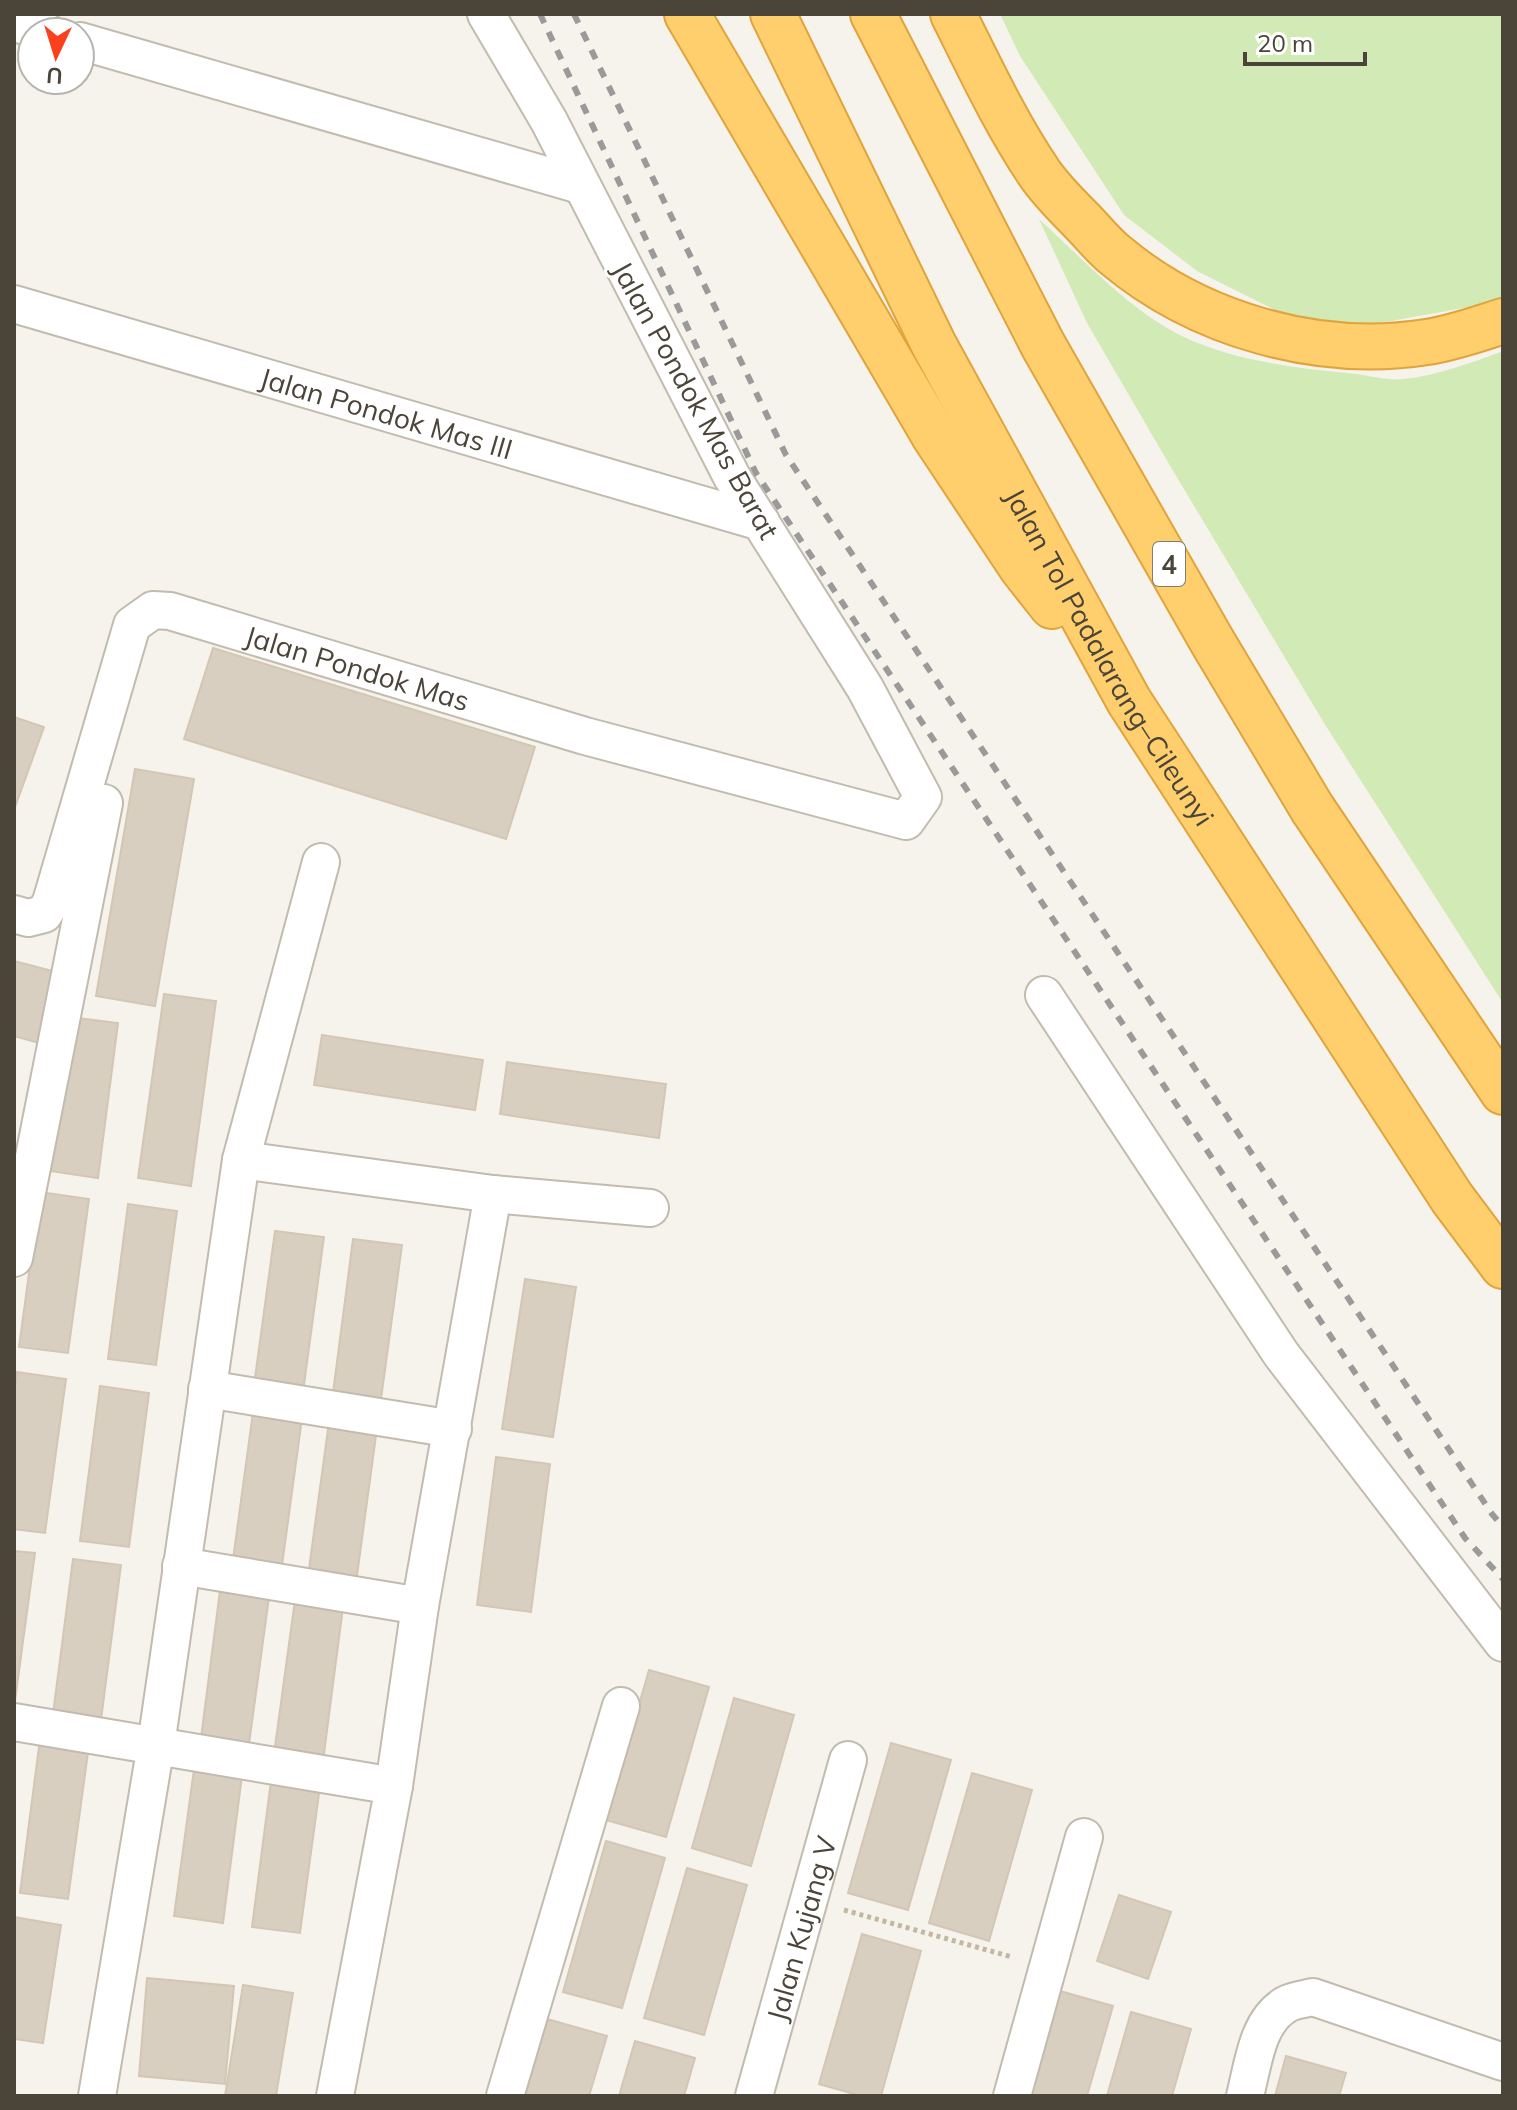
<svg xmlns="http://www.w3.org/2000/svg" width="1517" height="2110" font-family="Mulish,sans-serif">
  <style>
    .green { fill: #d2eab5 }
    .building { fill: #d8cfc1; stroke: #d3c7b4; stroke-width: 2 }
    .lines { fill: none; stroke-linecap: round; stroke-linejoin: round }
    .minor-casing { stroke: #c2bbae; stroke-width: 40 }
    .motorway-casing { stroke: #e0a43c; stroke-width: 48 }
    .path { stroke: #c4b79f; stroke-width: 5; stroke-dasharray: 4 4; stroke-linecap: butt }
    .minor { stroke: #fff; stroke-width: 36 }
    .motorway { stroke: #ffcf6e; stroke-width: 44 }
    .rail { stroke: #9a9a9a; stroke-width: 6; stroke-dasharray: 10 10; stroke-linecap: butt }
    .labels { text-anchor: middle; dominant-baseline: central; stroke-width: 6; stroke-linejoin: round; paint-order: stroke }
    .shield { fill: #fff; stroke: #817c74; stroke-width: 2 }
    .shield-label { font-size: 26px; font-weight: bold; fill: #4b4439 }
    .street-label { font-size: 28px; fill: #4b4439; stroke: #fff }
  </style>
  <rect width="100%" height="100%" fill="#f6f3ec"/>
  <g class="green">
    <polygon points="1000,14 1503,14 1503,298 1491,303 1369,325 1297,321 1197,271 1124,215 1020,56"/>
    <path d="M1039,219c43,39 92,93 145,118 53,25 115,31 172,37 15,2 33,7 48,5 34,-4 67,-16 99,-28v652l-179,-280 -155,-259 -82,-141z"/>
  </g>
  <g class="building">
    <polygon points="213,648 535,747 506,839 184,739"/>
    <polygon points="14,717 44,727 14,810"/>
    <polygon points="135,769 194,779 155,1006 96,996"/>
    <polygon points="14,961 56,972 39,1043 14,1036"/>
    <polygon points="164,994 216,1001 191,1186 138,1178"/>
    <polygon points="70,1017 118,1023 98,1178 50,1171"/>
    <polygon points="322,1035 483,1060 475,1110 314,1085"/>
    <polygon points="507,1062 666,1084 659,1138 500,1114"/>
    <polygon points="40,1192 89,1199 68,1353 19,1347"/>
    <polygon points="128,1204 177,1211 156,1365 108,1359"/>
    <polygon points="275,1231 324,1237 303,1392 254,1385"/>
    <polygon points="353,1239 402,1245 381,1399 333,1393"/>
    <polygon points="525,1279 576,1287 553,1437 502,1429"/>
    <polygon points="17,1372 66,1379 45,1533 14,1529 14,1395"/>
    <polygon points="100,1386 149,1393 129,1547 80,1541"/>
    <polygon points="253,1412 302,1418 281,1573 232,1567"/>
    <polygon points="329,1422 377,1428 356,1583 308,1576"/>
    <polygon points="496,1457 550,1464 531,1612 477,1605"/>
    <polygon points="14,1551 35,1553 14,1708"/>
    <polygon points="73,1559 121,1565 101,1720 53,1714"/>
    <polygon points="221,1583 270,1590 249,1744 201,1738"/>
    <polygon points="295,1600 343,1607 323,1761 274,1754"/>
    <polygon points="649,1670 709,1687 666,1837 606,1820"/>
    <polygon points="734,1698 794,1715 751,1866 692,1848"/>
    <polygon points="40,1739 89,1745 68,1899 20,1893"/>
    <polygon points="891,1743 951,1760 908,1910 848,1893"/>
    <polygon points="195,1762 243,1768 223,1923 174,1916"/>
    <polygon points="272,1773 321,1779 300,1933 252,1927"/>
    <polygon points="972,1773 1032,1790 989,1941 929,1923"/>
    <polygon points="606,1841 665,1858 622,2008 563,1992"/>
    <polygon points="687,1868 747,1885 704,2035 644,2018"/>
    <polygon points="1119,1895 1171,1912 1148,1979 1097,1961"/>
    <polygon points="14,1917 61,1925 43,2043 14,2039"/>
    <polygon points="862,1934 921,1951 881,2096 861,2096 819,2084"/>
    <polygon points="147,1978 234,1986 225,2084 139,2076"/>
    <polygon points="243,1985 293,1993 276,2096 225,2096"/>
    <polygon points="1053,1989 1113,2006 1087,2096 1022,2096"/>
    <polygon points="1131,2012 1191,2029 1172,2096 1107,2096"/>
    <polygon points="547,2019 607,2036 589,2096 525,2096"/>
    <polygon points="635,2041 695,2058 684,2096 619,2096"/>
    <polygon points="1286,2056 1346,2073 1339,2096 1275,2096"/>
  </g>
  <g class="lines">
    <defs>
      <g id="minor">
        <polyline points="14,23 47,32"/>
        <polyline points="80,41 580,185"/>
        <path id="s1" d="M14,304l747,218"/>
        <path id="s2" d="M14,914l14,4 16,-4 7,-12 81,-277 21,-15 17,1 415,125 321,85 17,-24 -58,-109 -133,-211 -183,-356 -63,-107"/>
        <polyline points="1044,995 1281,1354 1503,1643"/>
        <polyline points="241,1160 493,1194 650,1208"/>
        <polyline points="14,1258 104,803"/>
        <polyline points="207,1389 453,1429"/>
        <polyline points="181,1566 420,1606"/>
        <polyline points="14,1722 394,1786"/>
        <polyline points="97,2096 156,1745 241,1160 321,862"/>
        <polyline points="335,2096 394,1786 420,1606 493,1194"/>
        <polyline points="505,2096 621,1706"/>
        <path id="s3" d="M754,2096l94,-336"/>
        <polyline points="1012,2096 1084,1837"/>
        <path d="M1245,2096c8,-31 12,-76 42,-92 7,-4 18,-5 26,-7l190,65"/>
      </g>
      <g id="motorway">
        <polyline points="687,14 935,437 1022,568 1052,606"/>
        <path id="s4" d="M773,14l161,331 195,356 323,497 51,68"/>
        <polyline points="873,14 1043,345 1212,641 1312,808 1503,1092"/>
        <path d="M953,14c27,54 53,110 87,160 12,17 26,31 40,45 12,12 22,25 34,35 84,71 204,105 313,88 26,-4 51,-13 76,-21"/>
      </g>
    </defs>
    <use href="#minor" class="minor-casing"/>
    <use href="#motorway" class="motorway-casing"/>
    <polyline class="path" points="844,1910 1012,1957"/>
    <use href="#minor" class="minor"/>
    <use href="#motorway" class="motorway"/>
    <g class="rail">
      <polyline points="540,14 756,473 1465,1538 1503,1579"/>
      <polyline points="574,14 786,455 1492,1514 1503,1527"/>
    </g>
  </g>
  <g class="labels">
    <rect class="shield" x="1153" y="542" width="32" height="44" rx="6"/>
    <g class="shield-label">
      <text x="1169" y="564">4</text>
    </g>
    <g class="street-label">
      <text transform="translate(696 400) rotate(61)">Jalan Pondok Mas Barat</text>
      <text stroke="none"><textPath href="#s1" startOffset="388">Jalan Pondok Mas III</textPath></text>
      <text stroke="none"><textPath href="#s4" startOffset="726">Jalan Tol Padalarang–Cileunyi</textPath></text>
      <text stroke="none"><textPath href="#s2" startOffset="572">Jalan Pondok Mas</textPath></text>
      <text stroke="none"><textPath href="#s3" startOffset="174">Jalan Kujang V</textPath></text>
    </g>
  </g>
  <rect width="1517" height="2110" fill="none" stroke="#4b4439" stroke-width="32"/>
  <g transform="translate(56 56) rotate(184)"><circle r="38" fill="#ffffff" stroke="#b7b4b0" stroke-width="2"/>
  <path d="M0-6L14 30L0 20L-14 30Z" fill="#fc3f1d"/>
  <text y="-12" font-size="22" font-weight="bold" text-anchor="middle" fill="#4b4439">U</text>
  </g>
  <path d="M1245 52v12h120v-12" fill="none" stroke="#4b4439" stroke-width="4"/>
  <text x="1257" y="52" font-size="24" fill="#4b4439" stroke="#ffffff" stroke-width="6" paint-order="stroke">20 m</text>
</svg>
